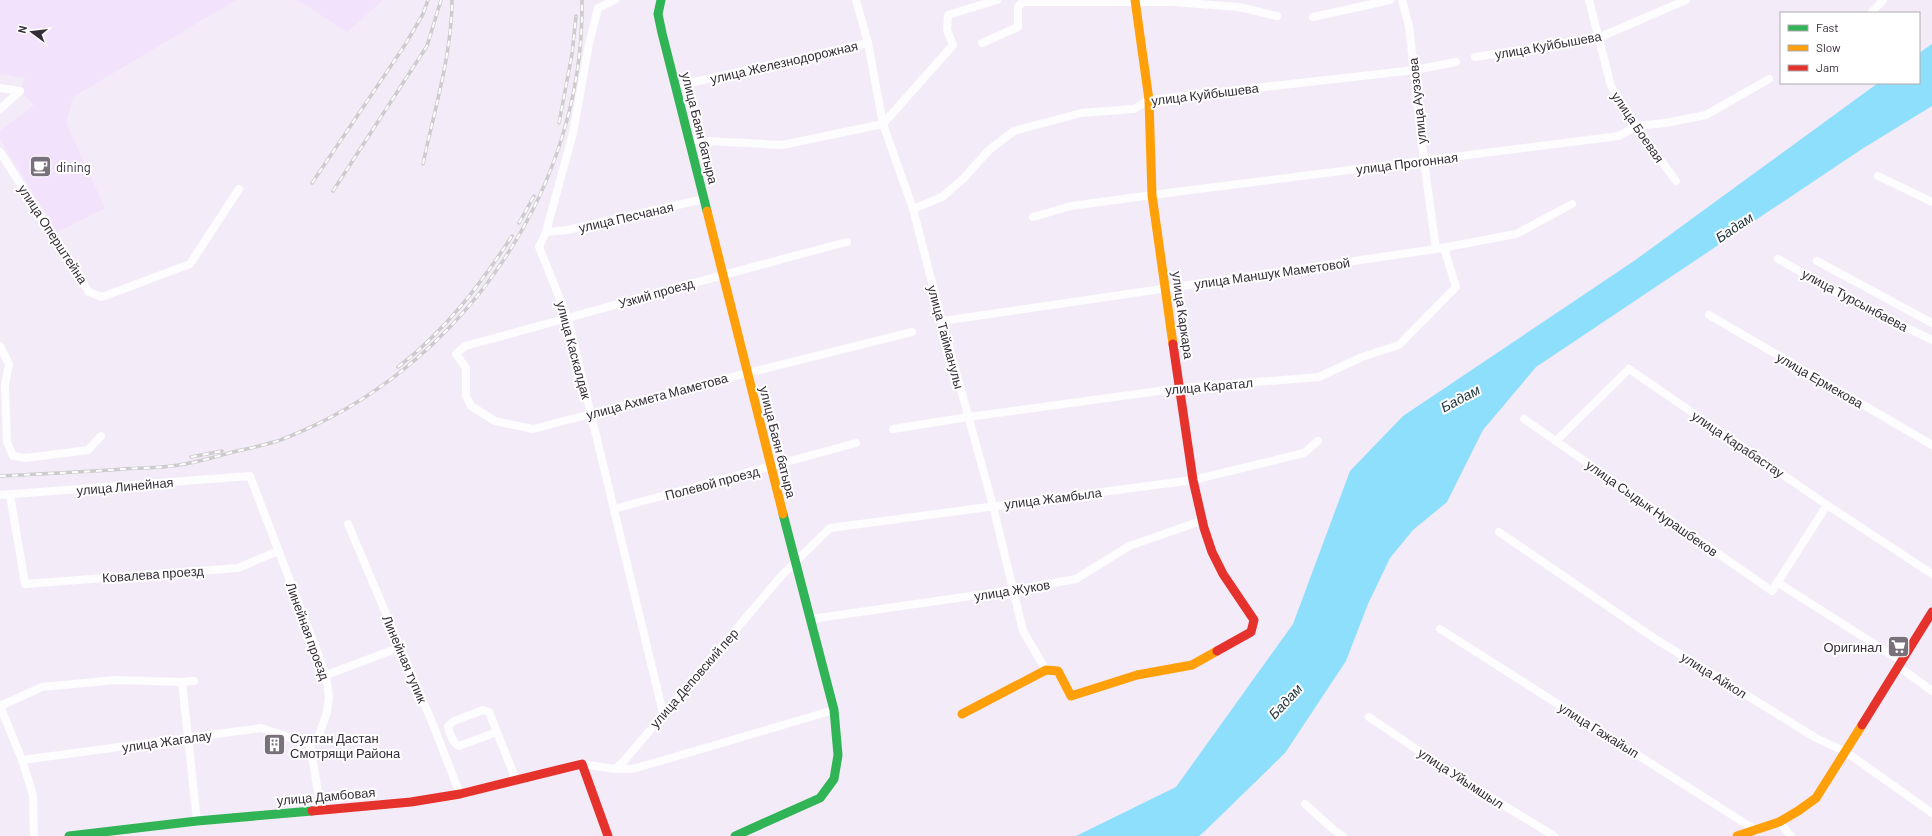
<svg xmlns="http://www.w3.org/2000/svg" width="1932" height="836" font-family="Barlow,sans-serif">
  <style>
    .built { fill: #f3e2fb }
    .water { fill: #8edffc }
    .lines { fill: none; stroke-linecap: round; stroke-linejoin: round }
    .street { stroke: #fdfcfe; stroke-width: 8 }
    .fast { stroke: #30b455; stroke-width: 9 }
    .slow { stroke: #ff9f0a; stroke-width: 9 }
    .jam { stroke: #e5322d; stroke-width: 9 }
    .rail-casing { stroke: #cdcbce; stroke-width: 3.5 }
    .rail { stroke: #fff; stroke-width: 2; stroke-dasharray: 6; stroke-linecap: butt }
    .labels { text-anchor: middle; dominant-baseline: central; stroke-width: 4; stroke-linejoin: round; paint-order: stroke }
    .street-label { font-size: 13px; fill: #352d38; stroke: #fff }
    .poi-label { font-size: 13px; fill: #352d38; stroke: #fff; text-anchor: start }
    .water-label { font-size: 14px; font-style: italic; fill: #1e333a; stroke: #fff }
  </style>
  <rect width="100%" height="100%" fill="#f4ebf8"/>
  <g class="built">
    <polygon points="0,0 236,0 73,97 66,123 105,208 57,232 0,139 0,131 34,105 20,91 25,78 0,74"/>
    <polygon points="298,0 383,0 347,32"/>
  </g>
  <polygon class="water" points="1932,44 1932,106 1862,149 1536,367 1483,430 1447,502 1413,530 1390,558 1368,604 1346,661 1285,753 1206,830 1199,836 1076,836 1176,787 1293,624 1350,471 1403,416 1634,261 1878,83 1919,83 1919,53"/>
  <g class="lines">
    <g class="street">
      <polyline points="615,0 598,8 589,44 573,133 546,232 539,247 568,319 663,713"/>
      <polyline points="856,0 868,43 883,124 913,209 942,321 993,506 1023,631 1046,670"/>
      <polyline points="1402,0 1409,26 1424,161 1436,249"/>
      <polyline points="1589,0 1611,86 1636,126 1676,181"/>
      <polyline points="1871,13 1883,0"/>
      <polyline points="1313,17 1390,0"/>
      <polyline points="982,43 1018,27 1018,7 1023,2 1172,2 1239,7 1277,16"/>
      <polyline points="1475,57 1598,38 1686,0"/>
      <polyline points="676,86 868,43"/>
      <polyline points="0,88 20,91"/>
      <polyline points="0,109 20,91"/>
      <polyline points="690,140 782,145 883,124 953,45 947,30 948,15 997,0"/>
      <polyline points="0,152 89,292 102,297 190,264 239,189"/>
      <polyline points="1878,176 1932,202"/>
      <polyline points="913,209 942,197 964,178 989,150 1014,131 1081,113 1134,109 1149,100 1415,70 1456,62"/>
      <polyline points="1033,217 1071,206 1152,195 1619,136 1636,126 1665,123 1706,115 1769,79"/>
      <polyline points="546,232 567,230 704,199"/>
      <path d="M847,242c-128,33 -255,70 -382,104l-9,8 10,14v28l5,10 24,15 38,8 214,-56 165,-41"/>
      <polyline points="1778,259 1855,303 1932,340"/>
      <polyline points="1817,261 1932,323"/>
      <polyline points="1709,315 1932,445"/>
      <polyline points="942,321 1436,249 1516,234 1572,204"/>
      <polyline points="0,346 9,364 5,385 7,442 13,456 26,458 88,450 101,436"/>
      <polyline points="1524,419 1772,591 1827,505"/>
      <polyline points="893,429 968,417 1181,388 1319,377 1362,357 1399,345 1456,287 1444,248"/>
      <polyline points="1556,441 1629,369 1827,505 1932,574"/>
      <polyline points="0,495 250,476 326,675 329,698 327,712 318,738 310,744 321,810"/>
      <polyline points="10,495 25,584 238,568 278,551"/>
      <polyline points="614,509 856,443"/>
      <polyline points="348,524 432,722 460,794"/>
      <polyline points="1499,532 1657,640 1816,738 1846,752 1932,813"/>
      <polyline points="1777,582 1901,661"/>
      <polyline points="811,619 1013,590 1076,579 1129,546 1201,521"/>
      <polyline points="1440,629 1757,831"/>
      <polyline points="1898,666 1932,691"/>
      <polyline points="326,675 401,647"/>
      <polyline points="182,682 197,821"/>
      <polyline points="0,706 42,687 116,680 182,682 194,681"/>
      <polyline points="0,706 22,760 33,795 34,836"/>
      <polyline points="1369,717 1456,776 1554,836"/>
      <path d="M497,732l-38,14c-6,-3 -10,-13 -11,-20l6,-5 29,-11 6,2 27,68"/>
      <polyline points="22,760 261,728 310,744"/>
      <polyline points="582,764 615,769 623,762 783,574 830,528 1193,480 1304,453 1318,441"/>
      <polyline points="615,769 632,769 657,762 834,710"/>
      <polyline points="1305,804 1334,830 1343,836"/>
      <polyline points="1779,822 1791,836"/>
    </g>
    <g class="fast">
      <polyline points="661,0 658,14 662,33 707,211"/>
      <polyline points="69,836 197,821 312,811"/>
      <polyline points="735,836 820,798 834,779 838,755 834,710 783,514"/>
    </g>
    <g class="slow">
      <polyline points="1135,0 1149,100 1152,195 1173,344"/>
      <polyline points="707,211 783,514"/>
      <polyline points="962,714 1046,670 1058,671 1071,696 1137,675 1192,665 1217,651"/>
      <polyline points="1737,836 1779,822 1798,811 1816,798 1862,725"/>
    </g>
    <g class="jam">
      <polyline points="1173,344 1193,480 1204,528 1212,552 1223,574 1254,620 1251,632 1217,651"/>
      <polyline points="1862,725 1932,612"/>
      <polyline points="312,811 411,802 460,794 582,764 608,836"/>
    </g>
    <defs>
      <g id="rail">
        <polyline points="559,123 572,54 576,16"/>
        <path d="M423,164c11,-53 29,-110 29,-164"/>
        <polyline points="312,183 405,45 423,14 428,0"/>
        <polyline points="333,191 427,46 441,0"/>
        <polyline points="519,223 534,196"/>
        <path d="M398,367c47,-36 82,-82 114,-131"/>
        <polyline points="191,457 222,451"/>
        <path d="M0,476c41,-2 83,-4 124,-7 18,-1 37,-1 55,-4 19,-3 36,-8 54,-13 17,-4 34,-7 50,-13 177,-68 302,-249 299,-439"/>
      </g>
    </defs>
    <use href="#rail" class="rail-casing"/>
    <use href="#rail" class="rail"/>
  </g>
  <defs>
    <symbol id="cafe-square" viewBox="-11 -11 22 22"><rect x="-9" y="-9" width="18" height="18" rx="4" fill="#78707b" stroke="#fff"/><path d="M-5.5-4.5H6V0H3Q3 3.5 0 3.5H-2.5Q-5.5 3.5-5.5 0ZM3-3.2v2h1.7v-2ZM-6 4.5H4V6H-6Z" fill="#fff"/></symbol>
    <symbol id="supermarket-square" viewBox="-11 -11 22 22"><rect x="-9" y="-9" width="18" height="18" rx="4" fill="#78707b" stroke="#fff"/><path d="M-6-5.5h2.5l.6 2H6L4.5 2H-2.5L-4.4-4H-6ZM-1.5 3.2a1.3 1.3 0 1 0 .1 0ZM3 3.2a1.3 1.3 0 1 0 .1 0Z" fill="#fff"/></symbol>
    <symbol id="building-square" viewBox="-11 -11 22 22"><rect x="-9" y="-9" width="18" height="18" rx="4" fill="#78707b" stroke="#fff"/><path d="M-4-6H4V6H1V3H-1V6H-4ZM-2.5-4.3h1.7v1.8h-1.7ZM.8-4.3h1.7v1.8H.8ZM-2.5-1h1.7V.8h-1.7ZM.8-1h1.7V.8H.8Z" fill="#fff"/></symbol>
  </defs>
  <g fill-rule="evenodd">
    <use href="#cafe-square" x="28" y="154" width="25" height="25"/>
    <use href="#supermarket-square" x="1886" y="634" width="25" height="25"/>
    <use href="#building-square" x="262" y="732" width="25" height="25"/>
  </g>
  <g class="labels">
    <g class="street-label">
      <text transform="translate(1548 45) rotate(-10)">улица Куйбышева</text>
      <text transform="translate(784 62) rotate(-13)">улица Железнодорожная</text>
      <text transform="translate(1205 94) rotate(-7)">улица Куйбышева</text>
      <text transform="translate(1417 101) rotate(-96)">улица Ауэзова</text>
      <text transform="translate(1638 127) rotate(56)">улица Боевая</text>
      <text transform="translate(700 128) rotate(76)">улица Баян батыра</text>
      <text transform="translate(1407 163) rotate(-7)">улица Прогонная</text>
      <text transform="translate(626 217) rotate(-13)">улица Песчаная</text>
      <text transform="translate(53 234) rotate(57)">улица Оперштейна</text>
      <text transform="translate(1272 273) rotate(-8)">улица Маншук Маметовой</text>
      <text transform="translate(656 293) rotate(-16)">Узкий проезд</text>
      <text transform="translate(1855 300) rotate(28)">улица Турсынбаева</text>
      <text transform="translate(1183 315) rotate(82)">улица Каркара</text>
      <text transform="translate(946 337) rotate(75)">улица Тайманулы</text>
      <text transform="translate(574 350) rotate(75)">улица Каскалдак</text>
      <text transform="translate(1820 380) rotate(30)">улица Ермекова</text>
      <text transform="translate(1209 386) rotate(-5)">улица Каратал</text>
      <text transform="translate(657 396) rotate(-15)">улица Ахмета Маметова</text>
      <text transform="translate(778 442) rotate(76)">улица Баян батыра</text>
      <text transform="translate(1738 444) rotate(34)">улица Карабастау</text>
      <text transform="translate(712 483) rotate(-15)">Полевой проезд</text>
      <text transform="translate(125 486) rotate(-5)">улица Линейная</text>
      <text transform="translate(1053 498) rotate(-7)">улица Жамбыла</text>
      <text transform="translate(1652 508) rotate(35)">улица Сыдык Нурашбеков</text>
      <text transform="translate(153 574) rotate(-4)">Ковалева проезд</text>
      <text transform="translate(1012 590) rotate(-9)">улица Жуков</text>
      <text transform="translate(308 631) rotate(70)">Линейная проезд</text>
      <text transform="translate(405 659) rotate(67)">Линейная тупик</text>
      <text transform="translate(1714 675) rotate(32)">улица Айкол</text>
      <text transform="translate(694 678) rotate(-49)">улица Деповский пер</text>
      <text transform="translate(1599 730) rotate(32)">улица Гажайып</text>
      <text transform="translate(167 741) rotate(-8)">улица Жагалау</text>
      <text transform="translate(1461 778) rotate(33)">улица Уйымшыл</text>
      <text transform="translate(326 796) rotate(-5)">улица Дамбовая</text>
    </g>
    <g class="poi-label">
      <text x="56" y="167">dining</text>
      <text x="1882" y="647" text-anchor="end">Оригинал</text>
      <text x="290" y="738">Султан Дастан<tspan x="290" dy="15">Смотрящи Района</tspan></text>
    </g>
    <g class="water-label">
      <text transform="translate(1734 227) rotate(-34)">Бадам</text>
      <text transform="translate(1460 398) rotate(-28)">Бадам</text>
      <text transform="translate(1285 701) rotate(-47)">Бадам</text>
    </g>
  </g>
  <rect x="1780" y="12" width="140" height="72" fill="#ffffff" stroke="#aeabaf"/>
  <rect x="1788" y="25" width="20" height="6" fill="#30b455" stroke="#aeabaf"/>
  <text x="1816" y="32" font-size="12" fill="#352d38">Fast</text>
  <rect x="1788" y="45" width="20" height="6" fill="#ff9f0a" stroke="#aeabaf"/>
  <text x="1816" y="52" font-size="12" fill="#352d38">Slow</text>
  <rect x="1788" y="65" width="20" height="6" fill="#e5322d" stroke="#aeabaf"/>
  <text x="1816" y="72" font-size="12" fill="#352d38">Jam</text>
  <g transform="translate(32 32) rotate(285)" stroke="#ffffff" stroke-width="3" paint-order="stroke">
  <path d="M0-3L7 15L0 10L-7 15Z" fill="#352d38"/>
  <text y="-6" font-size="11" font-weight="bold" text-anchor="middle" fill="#352d38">N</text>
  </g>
</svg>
